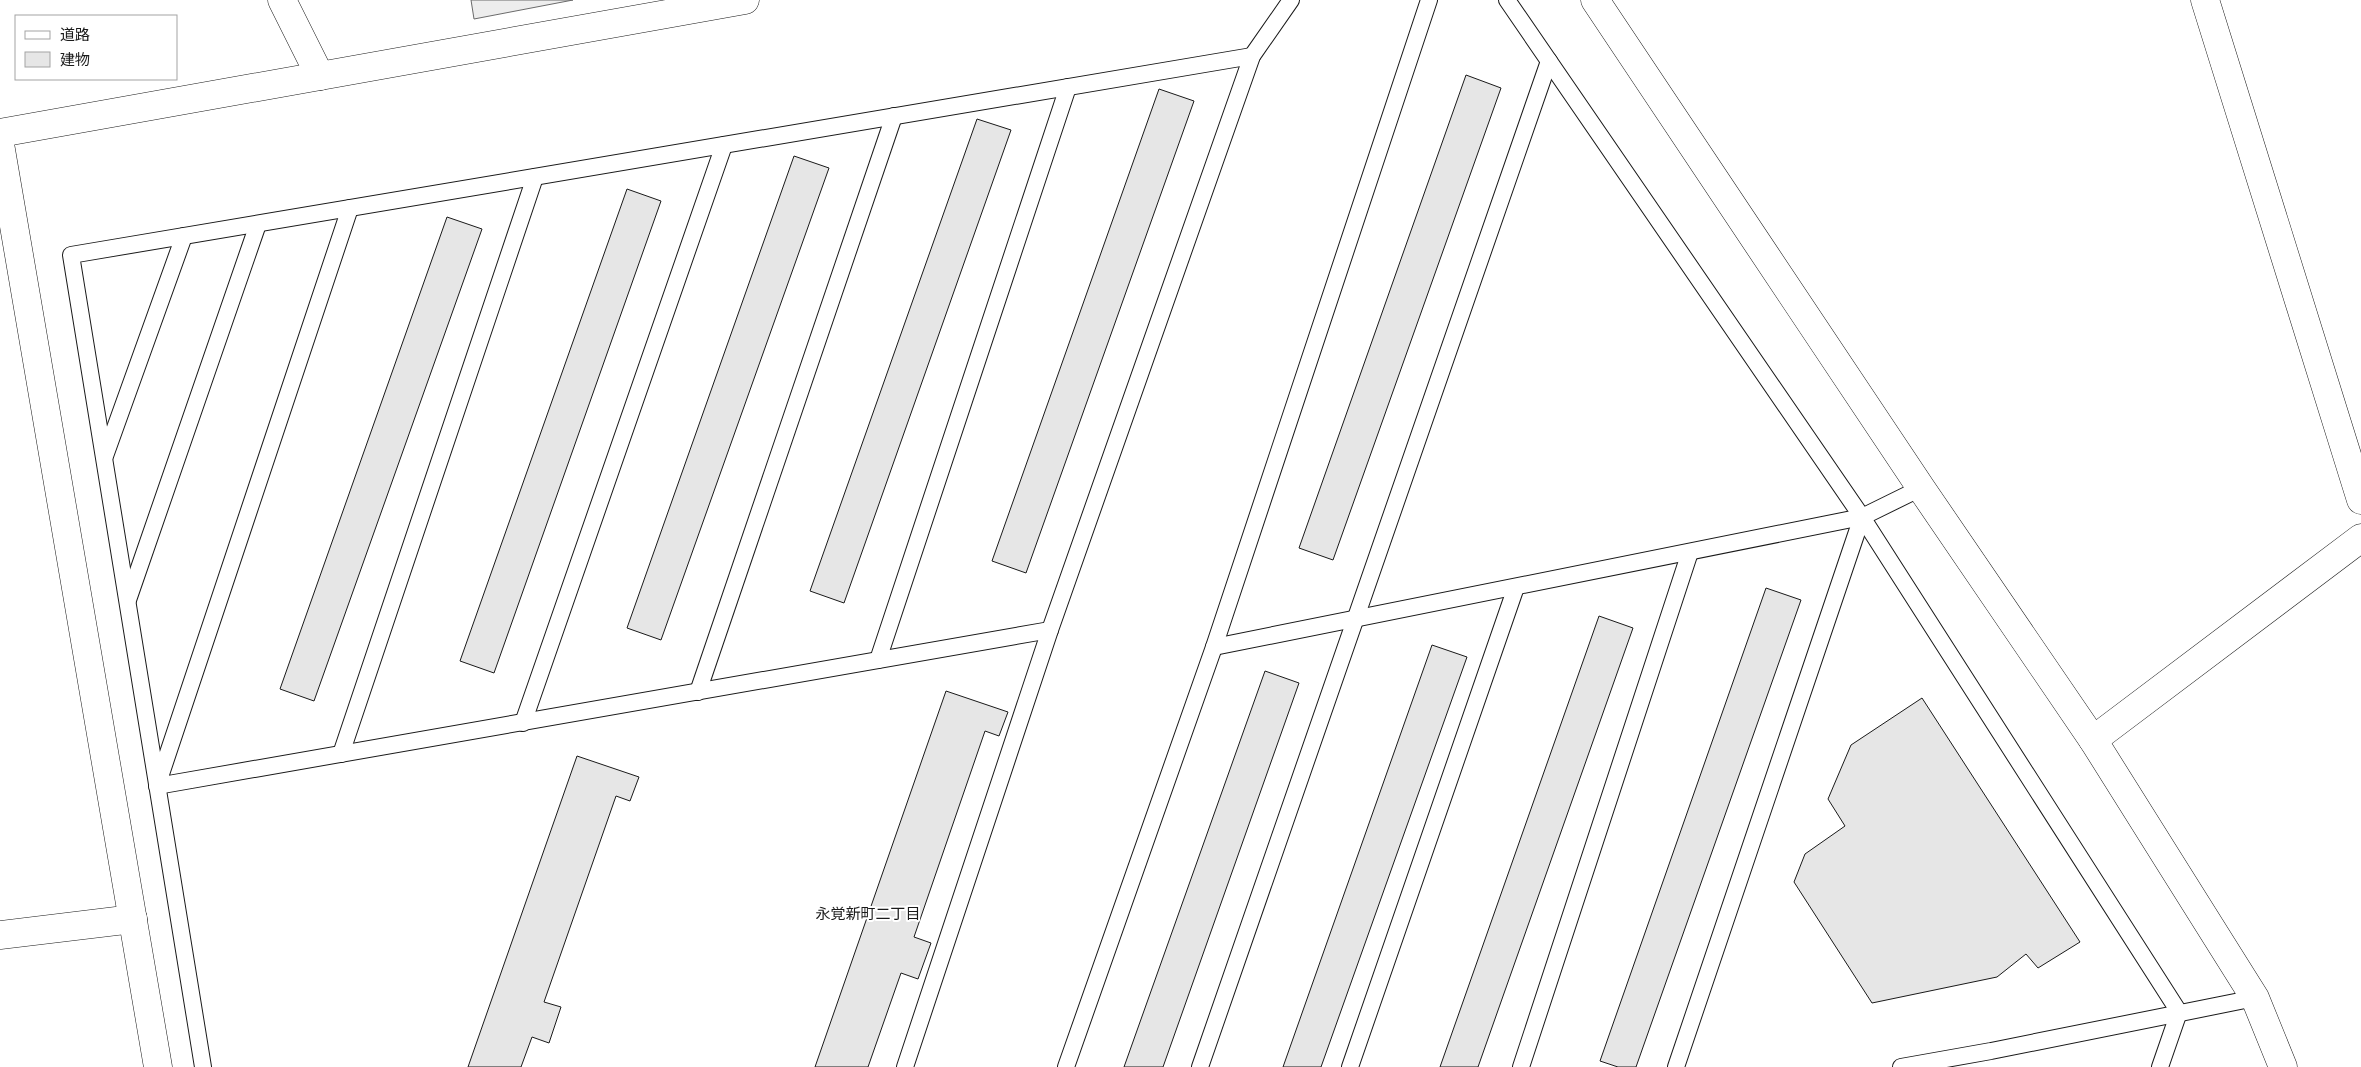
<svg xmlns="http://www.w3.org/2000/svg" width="2361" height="1067" font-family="'Source Serif 4','Noto Sans JP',serif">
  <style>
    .parking { fill: #ededed; stroke: #6a6a6a }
    .building { fill: #e6e6e6; stroke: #1a1a1a }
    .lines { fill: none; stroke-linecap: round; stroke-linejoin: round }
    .service-casing { stroke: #1a1a1a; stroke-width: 18 }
    .minor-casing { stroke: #1a1a1a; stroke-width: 29 }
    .tertiary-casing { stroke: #1a1a1a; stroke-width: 29 }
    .service { stroke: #fff; stroke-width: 16 }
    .minor { stroke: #fff; stroke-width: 28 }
    .tertiary { stroke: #fff; stroke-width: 28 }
    .labels { text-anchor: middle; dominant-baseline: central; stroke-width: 4; stroke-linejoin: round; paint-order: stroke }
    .neighbourhood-label { font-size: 15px; fill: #1a1a1a; stroke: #fff }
  </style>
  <rect width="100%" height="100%" fill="#fff"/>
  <polygon class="parking" points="471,0 573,0 474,19"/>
  <g class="building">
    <polygon points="1466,75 1501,88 1333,560 1299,548"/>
    <polygon points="1159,89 1194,101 1026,573 992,561"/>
    <polygon points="977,119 1011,130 844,603 810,591"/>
    <polygon points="794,156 829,168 661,640 627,628"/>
    <polygon points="627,189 661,201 494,673 460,661"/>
    <polygon points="447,217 482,229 314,701 280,689"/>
    <polygon points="1766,588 1801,600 1636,1067 1618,1067 1600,1061"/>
    <polygon points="1599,616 1633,628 1478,1067 1440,1067"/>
    <polygon points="1432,645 1467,657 1321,1067 1283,1067"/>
    <polygon points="1265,671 1299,683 1163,1067 1124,1067"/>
    <polygon points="946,691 1008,712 999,736 985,731 914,937 931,943 918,979 901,973 868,1067 815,1067"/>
    <polygon points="1922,698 2080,942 2038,968 2026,954 1997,977 1872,1003 1794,882 1805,854 1845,826 1828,799 1851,745"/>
    <polygon points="577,756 639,777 630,801 616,796 544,1002 561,1007 549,1043 532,1037 521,1067 468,1067"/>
  </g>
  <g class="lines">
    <defs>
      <g id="service">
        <polyline points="1507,0 1862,517 2179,1012 2160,1067"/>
        <polyline points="350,208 157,786 1050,630"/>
        <polyline points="105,456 184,236"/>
        <polyline points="128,600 258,224"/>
        <polyline points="1214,647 1862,517 1921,488"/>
        <polyline points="878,660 1068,87"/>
        <polyline points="698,692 894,116"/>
        <polyline points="523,723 724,145"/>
        <polyline points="341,754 535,177"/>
        <polyline points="203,1067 71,255 1252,56"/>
        <polyline points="905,1067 1050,630 1252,56 1291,0"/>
        <polyline points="1066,1067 1214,647 1429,0"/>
        <polyline points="1200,1067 1549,61"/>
        <polyline points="1350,1067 1516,587"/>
        <polyline points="1521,1067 1690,552"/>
        <polyline points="1676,1067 1862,517"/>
        <polyline points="1901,1067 1991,1051 2255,998"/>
      </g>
      <g id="minor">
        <polyline points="282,0 320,76"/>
        <polyline points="2205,0 2361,500"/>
        <polyline points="0,144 158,1067"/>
        <polyline points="2093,740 2361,538"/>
        <polyline points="0,935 133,919"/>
      </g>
      <g id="tertiary">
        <polyline points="1595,0 1921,488 2093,740 2255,998 2283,1067"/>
        <polyline points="0,133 745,0"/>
      </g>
    </defs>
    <use href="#service" class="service-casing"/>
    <use href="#minor" class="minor-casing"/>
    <use href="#tertiary" class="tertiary-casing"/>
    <use href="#service" class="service"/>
    <use href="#minor" class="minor"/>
    <use href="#tertiary" class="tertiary"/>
  </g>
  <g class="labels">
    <g class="neighbourhood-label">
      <text x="868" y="913">永覚新町二丁目</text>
    </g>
  </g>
  <rect x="15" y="15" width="162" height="65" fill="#ffffff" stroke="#a3a3a3"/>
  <rect x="25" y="31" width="25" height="8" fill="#ffffff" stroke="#a3a3a3"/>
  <text x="60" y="40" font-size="15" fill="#1a1a1a">道路</text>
  <rect x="25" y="52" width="25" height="15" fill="#e6e6e6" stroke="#a3a3a3"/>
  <text x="60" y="65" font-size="15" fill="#1a1a1a">建物</text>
</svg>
